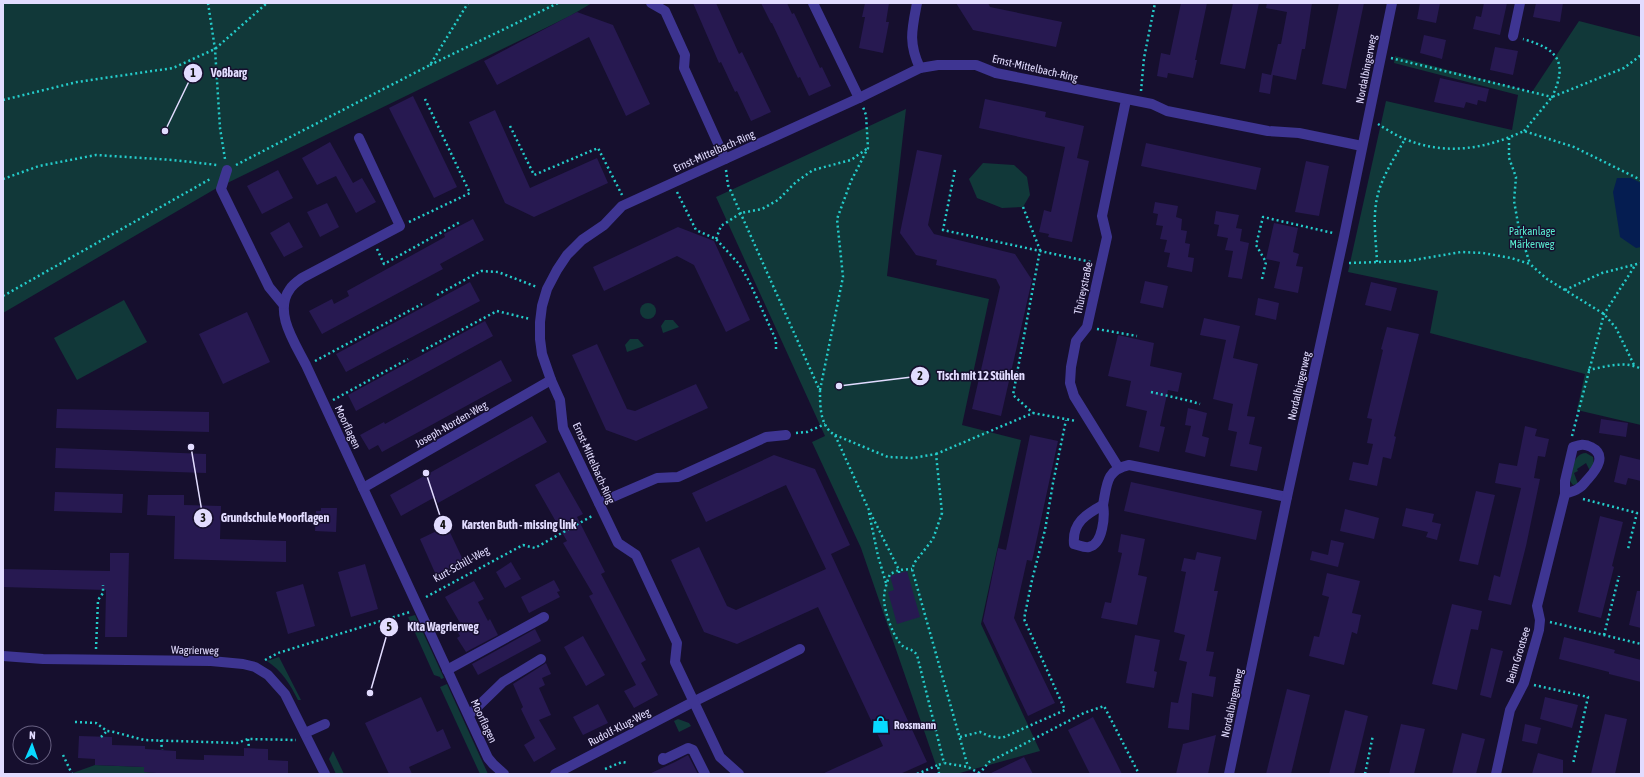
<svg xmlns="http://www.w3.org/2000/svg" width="1644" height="777" font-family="'Asap Condensed',sans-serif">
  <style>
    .green { fill: #113839 }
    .water { fill: #051d51 }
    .building { fill: #271951 }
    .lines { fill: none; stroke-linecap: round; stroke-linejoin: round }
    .path { stroke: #24ccca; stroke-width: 2.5; stroke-dasharray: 2 3; stroke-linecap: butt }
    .minor { stroke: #3e3592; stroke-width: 10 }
    .labels { text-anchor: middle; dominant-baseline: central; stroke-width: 3; stroke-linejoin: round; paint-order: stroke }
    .street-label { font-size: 11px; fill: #e2dcff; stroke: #160f2e }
    .park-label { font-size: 11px; fill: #5aedd0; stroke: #160f2e }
    .poi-label { font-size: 11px; font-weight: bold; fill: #e2dcff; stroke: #160f2e; text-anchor: start }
    .leader { fill: none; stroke: #e2dcff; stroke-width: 1.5 }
    .callout-dot { fill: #e2dcff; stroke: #160f2e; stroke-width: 1.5 }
    .mark-label { font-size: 12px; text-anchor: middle; font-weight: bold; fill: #111 }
    .callout-label { font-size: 12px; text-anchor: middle; font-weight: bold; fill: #e2dcff; stroke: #160f2e; stroke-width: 3; stroke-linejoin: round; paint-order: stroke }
  </style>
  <rect width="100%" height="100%" fill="#160f2e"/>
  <g class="green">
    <polygon points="3,3 592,3 570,16 215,189 3,313"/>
    <polygon points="1579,21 1641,37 1641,425 1577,410 1585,374 1430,333 1438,291 1348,272 1386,101 1512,130 1518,95 1394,63 1395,56 1532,92"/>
    <polygon points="906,109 887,276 989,299 962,425 1021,440 981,624 1040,751 956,774 939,774 861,548 812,442 825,436 716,197"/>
    <polygon points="983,163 1014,165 1027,177 1030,195 1023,207 1002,208 977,198 969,179"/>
    <polygon points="124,300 147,342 77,380 54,338"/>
    <circle cx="648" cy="311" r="8"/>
    <polygon points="665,320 673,320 679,327 663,333 661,326"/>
    <polygon points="630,339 638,339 644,346 627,352 625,345"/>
    <path d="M1586,453l7,4 1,8 -4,6 -4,-8 -9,6 1,2 -4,2 4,11 -5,1 -3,-4c3,-11 2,-27 16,-28z"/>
    <polygon points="415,615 444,678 441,679 440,677 434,675 408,617"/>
    <path d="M279,657l22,43h-3c-8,-16 -16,-29 -31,-39z"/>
    <polygon points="447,684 488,774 480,774 440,687"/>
    <polygon points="678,719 689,723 691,726 679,732 674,721"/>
    <polygon points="333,751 344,774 336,774 329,759"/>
    <polygon points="95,765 144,767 144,772 156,773 156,774 70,774"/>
  </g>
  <polygon class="water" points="1617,178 1631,178 1641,183 1641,247 1636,248 1620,237 1613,192"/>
  <g class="building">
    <polygon points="693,3 716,3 739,54 742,52 771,112 751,121 737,91 735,92 721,62 719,63"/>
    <polygon points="761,3 787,3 792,14 794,13 820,68 822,67 831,86 809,96 800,77 798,78 772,23 771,23"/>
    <polygon points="865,3 889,3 886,22 889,22 883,53 859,48 865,17 862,17"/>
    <polygon points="956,3 988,3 990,7 1062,22 1056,47 973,30"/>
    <polygon points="1181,3 1207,3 1195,60 1197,60 1193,78 1168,73 1167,78 1157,76 1161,53 1170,55"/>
    <polygon points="1233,3 1259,3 1245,69 1220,64"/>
    <polygon points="1267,3 1312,3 1305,49 1302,49 1296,80 1273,75 1270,94 1259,92 1262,73 1271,75 1278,44 1281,44 1287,12 1266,8"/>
    <polygon points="1339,3 1364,3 1346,89 1322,84"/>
    <polygon points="1420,3 1440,3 1436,23 1417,19"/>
    <polygon points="1484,3 1507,3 1500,35 1473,29 1476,16 1481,17"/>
    <polygon points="1536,3 1563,3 1560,22 1533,17"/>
    <polygon points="577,12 613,25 650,104 626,116 589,37 497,85 484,61"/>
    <polygon points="1424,35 1446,40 1442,59 1420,53"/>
    <polygon points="1495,47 1518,51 1513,75 1490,70"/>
    <polygon points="1440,78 1489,89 1486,102 1478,100 1477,105 1466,102 1464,108 1434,102"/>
    <polygon points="413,96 457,187 434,198 389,108"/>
    <polygon points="985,99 1046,112 1045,117 1084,126 1077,158 1089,161 1072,242 1048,237 1049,234 1039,232 1044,210 1051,212 1065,147 979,128"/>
    <polygon points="495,110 530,188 597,158 608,183 534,217 505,203 469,122"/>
    <polygon points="330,142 353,183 362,178 376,202 356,213 336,176 317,185 302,158"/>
    <polygon points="1146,143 1261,168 1256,190 1141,166"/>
    <polygon points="917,150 942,155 928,225 934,234 1015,254 1032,280 1001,416 972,409 1000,287 996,279 936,265 937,260 916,255 900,233"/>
    <polygon points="1306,161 1329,166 1319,216 1295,212"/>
    <polygon points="278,170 293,198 262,214 247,186"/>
    <polygon points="1155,202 1178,206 1176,217 1182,219 1181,230 1187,231 1185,243 1190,244 1188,257 1194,258 1192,272 1167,267 1170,253 1164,252 1167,240 1160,239 1163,226 1156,225 1158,214 1153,213"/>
    <polygon points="327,203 339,227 320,237 307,212"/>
    <polygon points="1216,211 1239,215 1236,228 1242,229 1240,241 1249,243 1242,279 1228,277 1233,251 1225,250 1228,238 1217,236 1219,225 1214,224"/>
    <polygon points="473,219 484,240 440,264 443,269 322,334 309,311 332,299 334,304 349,296 347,291 445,237 444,234"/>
    <polygon points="289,222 303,247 284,257 270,233"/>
    <polygon points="1274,223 1298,228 1293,252 1299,254 1296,266 1303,267 1298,293 1274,288 1280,262 1266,259"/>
    <polygon points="678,227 714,241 750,320 726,332 694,265 677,256 604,291 593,267"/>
    <polygon points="1145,281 1168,286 1163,308 1140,303"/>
    <polygon points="470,282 480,301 346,372 336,354"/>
    <polygon points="1371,282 1397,288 1391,311 1365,305"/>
    <polygon points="1258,298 1279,303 1276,320 1255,315"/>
    <polygon points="247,312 270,362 223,384 199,334"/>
    <polygon points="1204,318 1240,326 1233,358 1258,364 1247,416 1255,417 1249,444 1262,447 1257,471 1230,466 1237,432 1228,430 1233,404 1213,399 1226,340 1200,335"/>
    <polygon points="485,321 493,336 356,411 348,395"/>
    <polygon points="1387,327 1419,334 1394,436 1396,437 1391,459 1383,457 1377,486 1349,480 1353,462 1368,465 1373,444 1367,443 1372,419 1367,418 1383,350 1381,349"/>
    <polygon points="1118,335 1154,343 1150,366 1182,373 1178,392 1168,390 1160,426 1165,427 1159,452 1139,447 1147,411 1126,406 1131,381 1108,376"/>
    <polygon points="597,344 627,409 635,411 696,384 708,408 636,441 606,430 572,355"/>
    <polygon points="501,360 512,381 382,452 378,445 369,450 360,435 384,422 385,424"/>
    <polygon points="1188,408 1207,413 1202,436 1209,438 1205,457 1185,452 1191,426 1185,425"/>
    <polygon points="57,409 209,412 209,432 56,428"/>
    <polygon points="532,416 547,442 438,503 435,497 401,516 390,495"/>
    <polygon points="1601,419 1628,423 1626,437 1599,433"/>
    <polygon points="1525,426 1537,429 1535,436 1549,439 1545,457 1538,456 1534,478 1540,479 1526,546 1511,605 1488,600 1494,575 1500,577 1521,488 1495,483 1499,463 1517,466"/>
    <polygon points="1030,435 1058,441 1032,561 1027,560 1014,618 1055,703 1028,716 983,621 998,548 1006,550"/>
    <polygon points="56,448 206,454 206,473 55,468"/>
    <polygon points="774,455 815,469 850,545 831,554 927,762 900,774 822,774 883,746 818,607 737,644 704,632 671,560 699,547 727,606 736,610 826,569 786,485 706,522 692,493"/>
    <polygon points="1620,455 1641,460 1641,481 1628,478 1626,485 1614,482"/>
    <polygon points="559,472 583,514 577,517 605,572 601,574 646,660 641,663 658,695 634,708 624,691 636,685 589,596 593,594 563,543 567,541 535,485"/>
    <polygon points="1131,482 1262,511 1256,540 1124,511"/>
    <polygon points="1476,491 1495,495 1478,565 1459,561"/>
    <polygon points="55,492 123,494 122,513 54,511"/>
    <polygon points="148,495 184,495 184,505 221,506 220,539 286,541 286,562 174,559 175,516 147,515"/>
    <polygon points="321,508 337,508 336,532 315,531 316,511 321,511"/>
    <polygon points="1406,508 1434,514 1432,522 1441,524 1437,540 1426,537 1428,532 1402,526"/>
    <polygon points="1345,509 1379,518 1374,539 1340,531"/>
    <polygon points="1600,516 1623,522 1612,566 1614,567 1601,618 1578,612"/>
    <polygon points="447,526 464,562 436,575 420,539"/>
    <polygon points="1121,534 1145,539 1138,575 1147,577 1137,625 1101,618 1105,602 1111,603 1122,553 1118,552"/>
    <polygon points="1331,540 1344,543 1338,567 1310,560 1312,551 1328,555"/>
    <polygon points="1197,552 1221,557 1214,591 1218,591 1206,651 1214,652 1209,676 1216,677 1213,697 1192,693 1189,730 1168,728 1171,702 1178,703 1187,662 1179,660 1185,635 1174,632 1186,572 1181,571 1184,558 1195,560"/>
    <polygon points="110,553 129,553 127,637 105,637 106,590 3,587 3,569 110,571"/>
    <polygon points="511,562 521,579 505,588 496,572"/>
    <polygon points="365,564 378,609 351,617 338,572"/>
    <polygon points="907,571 920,617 897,624 888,592 894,590 890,576"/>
    <polygon points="1327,573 1360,581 1352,613 1361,615 1357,634 1352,632 1344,665 1309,656 1314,636 1319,637 1329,597 1322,595"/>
    <polygon points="554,580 560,591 557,592 560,597 529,613 521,597"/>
    <polygon points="474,581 484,599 478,602 488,621 490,619 498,635 466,652 457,638 460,636 457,631 463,628 445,597"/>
    <polygon points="303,584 315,626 288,634 276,592"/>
    <polygon points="1637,591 1641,591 1641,628 1629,625"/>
    <polygon points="1452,604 1482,611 1478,630 1471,629 1457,690 1432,684"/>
    <polygon points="535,629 541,641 478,675 472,664"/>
    <polygon points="1135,635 1160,640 1154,671 1157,672 1154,688 1126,683"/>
    <polygon points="583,636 605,675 586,686 564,647"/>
    <polygon points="1564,637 1615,650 1614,653 1641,660 1641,682 1609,674 1609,672 1559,659"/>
    <polygon points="1491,648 1503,651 1491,698 1480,695"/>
    <polygon points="546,663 551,674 542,678 545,685 539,688 551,715 539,720 556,749 534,762 524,745 535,738 521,709 523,707 513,684"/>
    <polygon points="1287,689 1310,695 1291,774 1266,774"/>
    <polygon points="421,697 437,732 443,729 451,748 409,767 412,774 389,774 365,723"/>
    <polygon points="1545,697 1578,705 1572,728 1540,719"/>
    <polygon points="598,704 608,723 583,735 573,717"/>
    <polygon points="1345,710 1368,716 1354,774 1329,774"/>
    <polygon points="1605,714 1627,719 1615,774 1591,774"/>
    <polygon points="1093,717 1114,758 1122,774 1090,774 1068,730"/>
    <polygon points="1401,724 1425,729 1414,774 1389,774"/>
    <polygon points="1525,724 1541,728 1537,744 1522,741"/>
    <polygon points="1462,733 1485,739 1476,774 1452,774"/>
    <polygon points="1216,735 1208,774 1176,774 1183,744"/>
    <polygon points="79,736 112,737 112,745 145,746 145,749 176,751 176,759 204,760 204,755 244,756 244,748 268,749 268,760 288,761 288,774 156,774 156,773 144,772 144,767 95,765 95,759 78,758"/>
    <polygon points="1538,753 1563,760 1563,774 1532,774"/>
    <polygon points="688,755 698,774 649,774 675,762"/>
    <polygon points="1024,757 1033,774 989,774"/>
  </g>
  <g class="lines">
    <g class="path">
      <polyline points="208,3 215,49 220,128 225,159"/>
      <path d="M1391,58l161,39c16,-34 7,-48 -29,-58"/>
      <polyline points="430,65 558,3"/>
      <polyline points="1141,91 1144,58 1155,3"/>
      <polyline points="3,100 77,82 173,68 215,49 267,3"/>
      <path d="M1378,124c8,5 17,11 27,15 41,17 80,10 119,-8l50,16 67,33"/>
      <polyline points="510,126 534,175 598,148 622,195"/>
      <polyline points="1524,131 1552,97 1624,68 1641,55"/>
      <polyline points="1509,138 1509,158 1516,177 1514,201 1519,229 1530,264"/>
      <polyline points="236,165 430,65 468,3"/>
      <path d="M726,170l2,15 92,206c0,15 0,36 15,44l33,73 31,62 -9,4c-3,8 -6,17 -6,25 0,12 10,41 20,48 6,4 8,1 13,8l27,108 24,4 13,7"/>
      <polyline points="955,170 943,230 1091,262"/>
      <polyline points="3,179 39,166 96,155 173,160 217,165"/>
      <polyline points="677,192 696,230 716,239 739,264 749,281 776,340 776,352"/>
      <polyline points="1023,207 1040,250 1013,395 1033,413"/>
      <polyline points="409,222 470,193 425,99"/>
      <polyline points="716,239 721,226 741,213 762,209 778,200 796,182 813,170 851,160 868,148"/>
      <polyline points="377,249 384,264 460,222"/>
      <path d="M1377,262c-1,-22 -5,-46 1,-68 5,-19 17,-37 27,-55"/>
      <polyline points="1349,263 1408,261 1461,252 1483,253 1511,258 1530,264 1547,279 1604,314 1616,328 1634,365"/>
      <polyline points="1262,279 1266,262 1256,245 1263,217 1333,233"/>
      <polyline points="1565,290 1602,273 1641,263"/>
      <polyline points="437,295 481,271 498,272 537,287"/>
      <polyline points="3,296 212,178"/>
      <polyline points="1097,329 1137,336"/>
      <polyline points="422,351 497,311 530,319"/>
      <polyline points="315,361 422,304"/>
      <path d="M1588,370c17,-3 37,-10 53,-1"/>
      <polyline points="820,390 843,277 837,219 851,181 868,148 866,115 863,107"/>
      <polyline points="1151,392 1190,401 1200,404"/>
      <polyline points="333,400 408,359"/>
      <polyline points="796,433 807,432 825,424"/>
      <polyline points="835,435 888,457 913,458 936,454 942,513 933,539 915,562 912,569 968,767"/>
      <polyline points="1572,436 1604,314 1636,264"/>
      <polyline points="936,454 1033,413 1076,421"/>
      <polyline points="1583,499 1637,513 1628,549"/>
      <polyline points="869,513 878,556 886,583"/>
      <polyline points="899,573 899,570 912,569"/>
      <polyline points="426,597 523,545 535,548 592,516"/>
      <polyline points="1550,622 1641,644"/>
      <polyline points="1604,635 1619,576"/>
      <polyline points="96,649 98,600 103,593 103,585"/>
      <polyline points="265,660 278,653 410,612"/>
      <polyline points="1534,685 1588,697 1573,764"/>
      <polyline points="75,722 96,723 107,731 114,732 144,740 237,743 248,739 296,740"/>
      <polyline points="101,737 107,731"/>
      <polyline points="960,737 980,732 989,736 1002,738 1065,710 1024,619 1032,580 1045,530 1053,483 1066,420"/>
      <polyline points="248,739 249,748"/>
      <polyline points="161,740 162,750"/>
      <polyline points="63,755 72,774"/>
      <polyline points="605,769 622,762 628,763"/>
      <polyline points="917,774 938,765"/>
      <polyline points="939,774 938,765 944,763"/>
      <polyline points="979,774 989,762 1084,713 1104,706 1139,774"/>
      <polyline points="1365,774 1373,735"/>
    </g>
    <g class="minor">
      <polyline points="651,3 665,11 685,55 684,68 725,159"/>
      <polyline points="813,3 859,98"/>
      <path d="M917,3c-5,26 -9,40 3,65"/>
      <polyline points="1513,36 1520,3"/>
      <path d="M359,138l41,88 -98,52c-4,3 -9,6 -12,11 -17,23 5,54 16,76l182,393 5,6 11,10"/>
      <polyline points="227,170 221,189 269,287 283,304"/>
      <polyline points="1118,467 1074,396 1070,383 1071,367 1076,341 1087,327 1107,237 1102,216 1126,100"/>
      <polyline points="363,488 551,380"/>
      <polyline points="599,503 657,478 678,477 766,437 786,435"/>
      <path d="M1103,505c4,-21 3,-35 26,-40l158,32"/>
      <path d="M1103,505c2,11 0,39 -14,42 -5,1 -10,-2 -15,-3 -2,-21 12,-30 29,-39z"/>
      <polyline points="3,656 43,659 211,661 243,664 255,667 268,675 285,694 325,774"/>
      <polyline points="447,670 544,617"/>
      <polyline points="469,715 503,682 541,659"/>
      <polyline points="305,733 325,724"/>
      <polyline points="663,758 663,760 688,748 693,750 705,774"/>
      <polyline points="555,774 693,702 800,649"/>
      <polyline points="739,774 720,757 675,662 677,643 636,555 618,543 563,428 560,400 551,380 542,354 540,339 540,322 542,306 547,289 557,270 567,255 582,240 604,225 622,206 859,98 920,68 938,65 976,65 996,73 1152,104 1167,111 1268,131 1299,133 1362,146"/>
      <polyline points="1229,774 1287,497 1344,236 1392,3"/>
      <path d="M1496,774l14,-64 14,-27 15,-53 1,-10 -3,-14 28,-112v-13l8,-34c6,-2 11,-4 18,0 16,8 6,22 -3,32 -3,3 -5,7 -9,9 -3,3 -10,4 -14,6"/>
    </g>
  </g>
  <defs>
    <symbol id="shop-bare" viewBox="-9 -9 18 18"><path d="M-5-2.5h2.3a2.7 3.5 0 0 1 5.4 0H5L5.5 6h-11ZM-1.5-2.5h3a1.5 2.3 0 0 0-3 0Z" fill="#08d9ff" stroke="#160f2e" stroke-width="2.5" paint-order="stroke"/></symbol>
  </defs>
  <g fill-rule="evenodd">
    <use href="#shop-bare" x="868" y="712" width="25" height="25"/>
  </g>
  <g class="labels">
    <g class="street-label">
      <text transform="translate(1035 68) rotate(13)">Ernst-Mittelbach-Ring</text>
      <text transform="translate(1366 69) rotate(-79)">Nordalbingerweg</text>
      <text transform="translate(714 151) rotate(-24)">Ernst-Mittelbach-Ring</text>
      <text transform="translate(1083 288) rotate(-78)">Thüreystraße</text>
      <text transform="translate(1299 386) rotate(-77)">Nordalbingerweg</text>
      <text transform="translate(451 424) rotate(-30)">Joseph-Norden-Weg</text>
      <text transform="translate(348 427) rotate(65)">Moorflagen</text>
      <text transform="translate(594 463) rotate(66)">Ernst-Mittelbach-Ring</text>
      <text transform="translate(461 564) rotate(-29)">Kurt-Schill-Weg</text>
      <text transform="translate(195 650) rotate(1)">Wagrierweg</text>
      <text transform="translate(1518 655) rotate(-73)">Beim Grootsee</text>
      <text transform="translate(1232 703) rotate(-78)">Nordalbingerweg</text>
      <text transform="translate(484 721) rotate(65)">Moorflagen</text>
      <text transform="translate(619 727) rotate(-28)">Rudolf-Klug-Weg</text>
    </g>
    <g class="park-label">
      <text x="1532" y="231">Parkanlage<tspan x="1532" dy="13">Märkerweg</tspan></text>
    </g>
    <g class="poi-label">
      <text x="894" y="725">Rossmann</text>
    </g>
  </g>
  <path class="leader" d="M165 131L193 73M839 386L920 376M191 447L203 518M426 473L443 525M370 693L389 627"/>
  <g class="callout-dot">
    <circle cx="165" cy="131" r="4"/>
    <circle cx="839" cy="386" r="4"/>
    <circle cx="191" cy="447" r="4"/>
    <circle cx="426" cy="473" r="4"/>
    <circle cx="370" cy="693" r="4"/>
    <circle cx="193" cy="73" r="10"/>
    <circle cx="920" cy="376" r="10"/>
    <circle cx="203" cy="518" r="10"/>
    <circle cx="443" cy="525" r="10"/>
    <circle cx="389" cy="627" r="10"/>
  </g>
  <g class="mark-label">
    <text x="193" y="77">1</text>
    <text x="920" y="380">2</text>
    <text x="203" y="522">3</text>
    <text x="443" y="529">4</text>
    <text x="389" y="631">5</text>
  </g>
  <g class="callout-label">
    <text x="229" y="77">Voßbarg</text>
    <text x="981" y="380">Tisch mit 12 Stühlen</text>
    <text x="275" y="522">Grundschule Moorflagen</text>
    <text x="519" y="529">Karsten Buth - missing link</text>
    <text x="443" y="631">Kita Wagrierweg</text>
  </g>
  <rect width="1644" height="777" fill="none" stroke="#e2dcff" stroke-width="8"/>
  <g transform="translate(32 745) rotate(2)"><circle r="19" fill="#160f2e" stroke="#686182"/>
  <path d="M0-3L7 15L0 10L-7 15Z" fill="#08d9ff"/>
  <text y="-6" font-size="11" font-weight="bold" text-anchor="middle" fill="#e2dcff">N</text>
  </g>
</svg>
